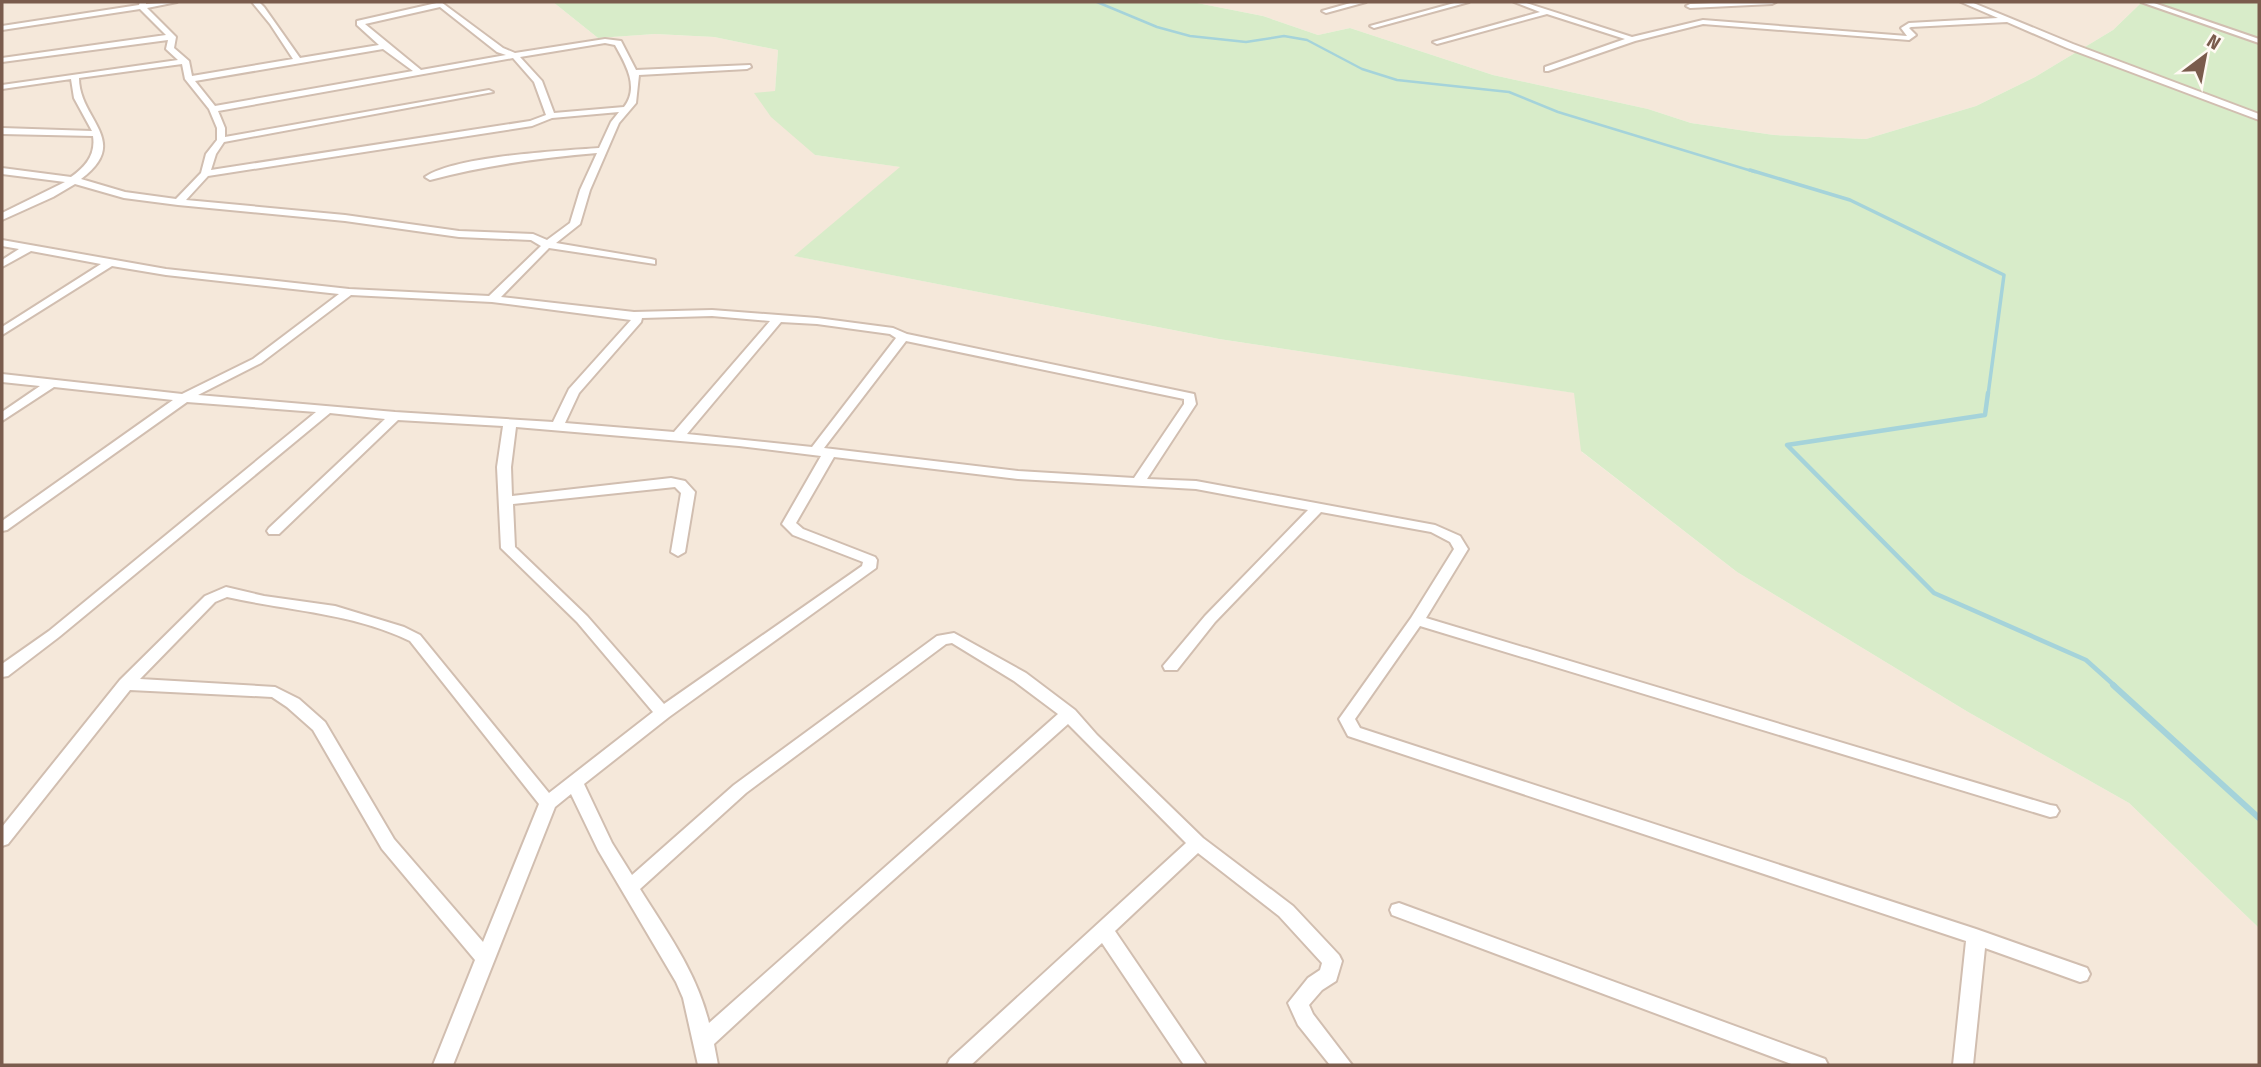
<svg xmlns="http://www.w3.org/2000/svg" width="2261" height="1067" font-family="'Fira Sans Condensed',sans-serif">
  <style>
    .residential { fill: #f5e8da }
    .green { fill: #d8ecc9 }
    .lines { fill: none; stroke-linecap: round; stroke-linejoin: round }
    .stream-far3 { stroke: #a5d3da; stroke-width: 2.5 }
    .stream-far2 { stroke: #a5d3da; stroke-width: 3.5 }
    .stream-far1 { stroke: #a5d3da; stroke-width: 4.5 }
    .stream { stroke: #a5d3da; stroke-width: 6 }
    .street-casing { stroke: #d1beb0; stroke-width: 4 }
    .street { fill: #fff; fill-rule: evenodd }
  </style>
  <rect width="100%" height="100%" fill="#fdf6ec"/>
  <g class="residential">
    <polygon points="2,2 553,2 598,38 655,34 714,37 778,50 775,92 755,94 815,155 901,167 795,256 1219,339 1575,393 1582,452 1737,572 1968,712 2129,803 2259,928 2259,1065 2,1065"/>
    <polygon points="1192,2 2142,2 2113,30 2035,77 1976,106 1866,139 1774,135 1691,123 1648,109 1493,75 1350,28 1318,35 1263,16"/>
  </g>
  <polygon class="green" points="553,2 1192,2 1263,16 1318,35 1350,28 1493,75 1648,109 1691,123 1774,135 1866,139 1976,106 2035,77 2113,30 2142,2 2259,2 2259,928 2129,803 1968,712 1737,572 1581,451 1574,393 1219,339 794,256 900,167 815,155 771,117 754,93 775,91 778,50 714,37 655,34 598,38"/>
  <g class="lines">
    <polyline class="stream-far3" points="1097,2 1157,27 1190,36 1246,42 1284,36 1307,40 1362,69 1397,80 1509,92 1558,112 1755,172"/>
    <polyline class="stream-far2" points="1750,170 1850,200 2004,275 1988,395"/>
    <polyline class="stream-far1" points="1988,393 1985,415 1787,445 1934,593 2086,660 2115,686"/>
    <polyline class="stream" points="2113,685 2259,818"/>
    <defs>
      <g id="street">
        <path d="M140,2h6v2l31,-2 -30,6 29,29 -2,11 15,13 3,15 101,-17 -23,-35 -18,-22h7l5,5 36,51 79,-13 -22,-20v-4l84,-19 62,46 12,5 90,-14 16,2 15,29 114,-5 1,2 -4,2 -108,6 -3,28 -17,20 -29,67 -10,34 -24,19 95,16 4,1v4l-106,-16 -48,49 133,15 78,-2 105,8 76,10 14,6 287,60 2,10 -49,75 49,2 239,44 25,11 8,13 -42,69 624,187 6,1 3,5 -3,5 -6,1 -630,-191 -65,93 5,9 616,201 111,39 3,6 -3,6 -7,2 -95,-34 -12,117h-20l13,-124 -618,-205 -9,-17 72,-101 43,-69 -4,-7 -19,-10 -110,-20 -106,110 -38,48h-12l-2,-4 42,-50 103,-106 -112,-21 -178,-10 -184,-22 -38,66 7,6 72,28 2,3 -1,8 -207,149 -85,67 28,59 20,32 102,-90 203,-149 17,-3 72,40 49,37 22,25 106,103 90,68 46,49 3,6 -6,20 -14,9 -13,15 4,9 39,51h-22l-32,-40 -10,-22 20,-25 12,-8 2,-7 -43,-47 -81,-63 -83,78 91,134h-22l-82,-122 -131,122h-24l3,-6 236,-216 -118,-119 -223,199 -131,121 4,21h-20l-15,-67 -7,-16 -78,-132 -27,-56 -16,13 -102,258h-20l42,-105 -93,-111 -69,-119 -26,-23 -15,-10 -142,-7 -122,154 -6,2v-19l118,-147 85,-84 21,-9 38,9 71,10 69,21 16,8 129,158 104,-81 -76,-90 -76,-74 -4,-81 6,-41 -105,-6 -119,114h-10l-2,-3 2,-3 116,-109 -55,-6 -271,224 -51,39 -6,1v-13l47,-33 267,-219 -129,-10 -180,128 -5,1v-10l171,-121 -119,-13 -52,34v-9l38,-26 -38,-4v-8l180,20 71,-35 86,-65 -173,-19 -54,-9 -110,69v-8l99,-63 -70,-13 -29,16v-7l17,-11 -17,-3v-6l164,29 183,20 140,7 52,-50 -10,-6 -72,-3 -114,-16 -167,-16 -54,-7 -49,-14 -22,13 -51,23v-7l63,-31 -63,-8v-6l69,9c14,-10 25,-22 22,-41l-91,-2v-6l90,3 -18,-33 -3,-19 -69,10v-4l176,-25 -12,-11 2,-9 -166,22v-4l164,-23 -26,-26 -138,21v-4l137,-21zM440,7l57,45 9,3 -85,15 -56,-46zM605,43l10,2c10,18 25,42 9,62l-70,6 -12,-32 -22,-24zM383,49l30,22 -198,35 -20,-25zM513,58l21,24 12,33 -16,6 -319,49 5,-16 8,-12 269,-50 -4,-2 -264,47v-9l-7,-17zM182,64l3,15 24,30 8,19v12l-11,14 -5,19 -25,26 -51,-7 -44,-13c51,-38 -2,-59 -2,-101zM619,112l-8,10 -12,26c-40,3 -143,8 -174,29l5,3c55,-15 110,-22 167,-27l-17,37 -10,33 -23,17 -14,-6 -74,-3 -114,-16 -159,-15 22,-24 324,-50 20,-8zM351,295l141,7 139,18 -62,69 -16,33 -158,-10 -197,-17 63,-32zM712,316l58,5 -96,111 -109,-9 14,-30 62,-71 1,-4zM781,322l36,2 73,10 6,4 -84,109 -125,-13zM906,341l278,58v5l-50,74 -116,-7 -194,-23zM516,427l223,19 82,10 -39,68 11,11 70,27 -1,4 -198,138 -77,-88 -72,-69 -2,-43 162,-17 6,6 -10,59 7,4 7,-4 10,-60 -10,-11 -14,-3 -159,18 -1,-29zM227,597c61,14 126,16 183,44l129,163 -56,138 -89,-103 -69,-117 -26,-23 -24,-12 -135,-8 75,-77zM952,643l62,38 44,33 -349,309c-12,-50 -42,-91 -69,-134l106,-96 200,-149z"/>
        <polygon points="1354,2 1366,2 1326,13 1322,11"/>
        <polygon points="1458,2 1469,2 1374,28 1370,26"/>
        <polygon points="1514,2 1523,2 1632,37 1703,20 1907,36 1901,28 1909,23 1998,18 1961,2 1971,2 2073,44 2259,114 2259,120 2067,48 2007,22 1911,27 1909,28 1916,35 1909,40 1703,24 1635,41 1548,71 1545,71 1545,67 1625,39 1547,14 1437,44 1433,42 1540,12"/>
        <polygon points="1733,2 1776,2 1772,4 1690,8 1686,6 1690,4"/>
        <polygon points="2141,2 2151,2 2259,39 2259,43"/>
        <polygon points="1399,903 1825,1059 1828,1065 1794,1065 1392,915 1390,910 1392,905"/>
      </g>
    </defs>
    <use href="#street" class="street-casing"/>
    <use href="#street" class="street"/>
  </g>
  <rect width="2261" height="1067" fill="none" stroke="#7a5c4d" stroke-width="7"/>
  <g transform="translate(2205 56) rotate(32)" stroke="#fffaf3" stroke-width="5" paint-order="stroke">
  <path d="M0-5L12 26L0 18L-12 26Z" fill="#7a5c4d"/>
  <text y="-10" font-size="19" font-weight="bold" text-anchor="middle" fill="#7a5c4d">N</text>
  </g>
</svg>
